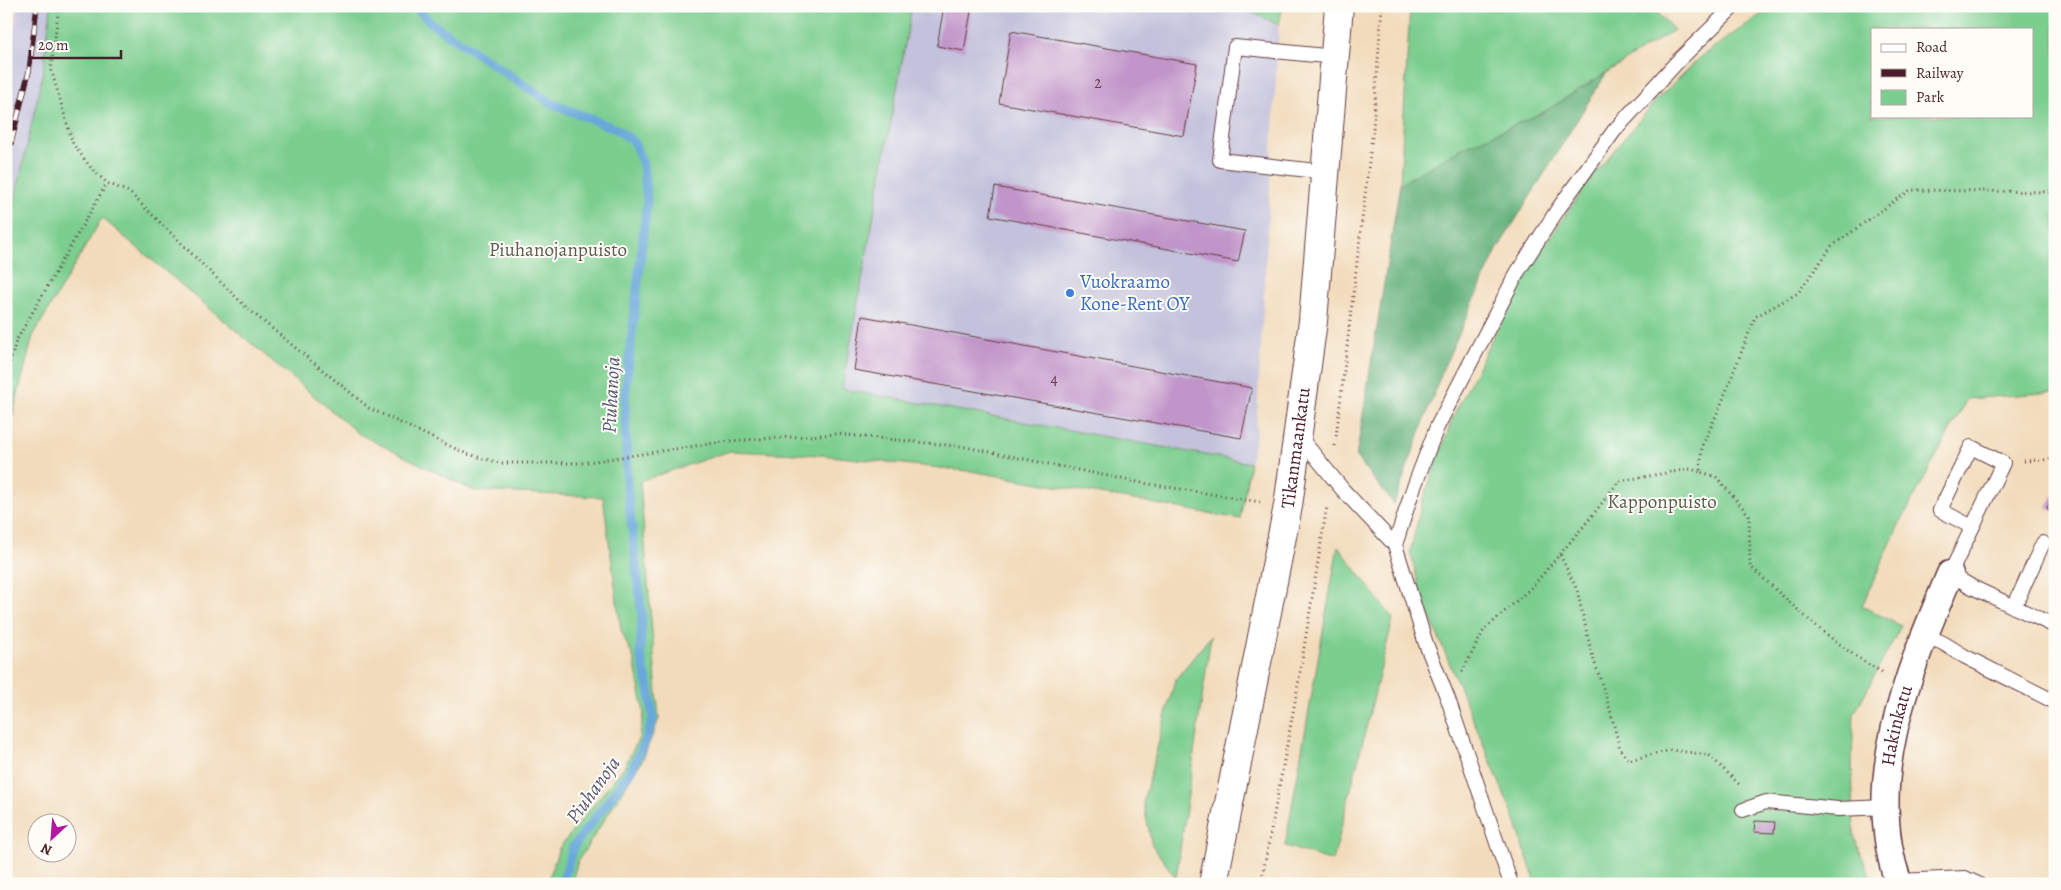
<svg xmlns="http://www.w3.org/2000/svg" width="2061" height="890" font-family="Alegreya,serif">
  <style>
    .industrial { fill: #c3c1db }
    .green { fill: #7bce8f; stroke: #62765d; fill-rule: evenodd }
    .forest { fill: #64b17a; stroke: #576852 }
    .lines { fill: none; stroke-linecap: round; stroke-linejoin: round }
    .stream { stroke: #68a7da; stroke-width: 9 }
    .building { fill: #c195c9 }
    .lane-casing { stroke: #633b41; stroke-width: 16 }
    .street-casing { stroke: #633b41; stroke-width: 29 }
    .secondary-casing { stroke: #633b41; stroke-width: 30 }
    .path { stroke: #633b41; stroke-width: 3; stroke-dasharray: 1 4; stroke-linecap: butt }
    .lane { stroke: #fff; stroke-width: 14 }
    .street { stroke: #fff; stroke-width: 26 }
    .secondary { stroke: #fff; stroke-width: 28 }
    .rail-casing { stroke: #4a1f2b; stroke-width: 5.5 }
    .rail { stroke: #fdfcf7; stroke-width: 4; stroke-dasharray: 11; stroke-linecap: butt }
    .shop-dot { fill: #3f7fe0; stroke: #fdfcf7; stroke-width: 2 }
    .labels { text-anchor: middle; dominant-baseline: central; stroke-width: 4; stroke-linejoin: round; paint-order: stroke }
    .number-label { font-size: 16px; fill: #683c52 }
    .park-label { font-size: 19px; fill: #5b5c4e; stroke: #fdfcf7 }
    .shop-label { font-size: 19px; fill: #366cbe; stroke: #fdfcf7; text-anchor: start }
    .street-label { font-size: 19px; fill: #4a1f2b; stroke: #fdfcf7 }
    .water-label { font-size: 20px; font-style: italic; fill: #565571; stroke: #fdfcf7 }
  </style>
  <rect width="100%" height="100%" fill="#fdfcf7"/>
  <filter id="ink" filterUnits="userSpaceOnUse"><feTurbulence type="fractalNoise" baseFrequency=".02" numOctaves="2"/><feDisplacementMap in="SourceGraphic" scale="10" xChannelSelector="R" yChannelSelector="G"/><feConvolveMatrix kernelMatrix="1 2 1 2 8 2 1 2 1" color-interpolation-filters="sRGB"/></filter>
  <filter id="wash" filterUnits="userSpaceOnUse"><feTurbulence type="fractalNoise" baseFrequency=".0096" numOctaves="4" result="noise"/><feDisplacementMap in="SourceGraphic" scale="20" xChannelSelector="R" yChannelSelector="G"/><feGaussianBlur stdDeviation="1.12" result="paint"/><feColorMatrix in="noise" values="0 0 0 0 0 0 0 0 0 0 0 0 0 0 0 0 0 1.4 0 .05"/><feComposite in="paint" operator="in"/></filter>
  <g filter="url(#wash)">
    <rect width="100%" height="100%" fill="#f2dbbb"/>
    <g class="industrial">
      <polygon points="18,6 51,6 43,73 6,240 6,81"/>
      <polygon points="912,6 1239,6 1279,25 1256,434 1250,463 842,389"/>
    </g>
    <g class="green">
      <polygon points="51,6 912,6 842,389 1250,463 1240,519 977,472 821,455 730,451 640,481 659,719 643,759 578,861 571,884 547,884 559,848 624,767 639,738 644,713 634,659 621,630 603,497 474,491 359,434 102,218 33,336 6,440 6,240 43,73"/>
      <polygon points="1239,6 1283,6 1279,25"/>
      <polygon points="1410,6 1651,6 1674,30 1544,112 1464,147 1400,184"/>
      <path d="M1773,6h282v386l-88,7 -69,128 -36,79 39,20 -47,88 -2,44 2,78 19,48h-337l-23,-69 -91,-217 -12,-46 12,-49 31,-86 41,-82 43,-79 55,-79 65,-78 46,-44zM1872,29h160v87h-160z"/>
      <polygon points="1338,546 1393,619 1333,861 1285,846"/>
      <polygon points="1211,636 1176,878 1152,845 1143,802 1175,680"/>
    </g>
    <polygon class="forest" points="1607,72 1497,250 1443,369 1394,504 1356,457 1400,184 1464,147 1544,112"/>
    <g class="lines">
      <polyline class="stream" points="415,6 431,23 551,103 616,129 633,141 643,164 647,201 625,395 627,485 642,616 640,652 649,688 653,718 646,740 630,772 573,847 562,884"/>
    </g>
    <g id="blocks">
      <g class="building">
        <polygon points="944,6 972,6 964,51 937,46"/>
        <polygon points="1011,31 1197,64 1184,136 999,103"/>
        <polygon points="995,187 1245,231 1238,262 990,216"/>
        <polygon points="862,316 1252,388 1241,438 854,370"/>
        <polygon points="2055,492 2055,512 2047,508"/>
        <polygon points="1755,821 1775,822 1774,833 1754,832"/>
      </g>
    </g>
  </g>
  <g filter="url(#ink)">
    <use href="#blocks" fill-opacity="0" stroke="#633b41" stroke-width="1"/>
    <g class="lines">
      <defs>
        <g id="lane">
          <polyline points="1325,172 1220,160 1235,47 1335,57"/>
          <polyline points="1298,435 1343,490 1395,545"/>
          <polyline points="1972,527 1940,510 1971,447 2003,463 1950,574 1972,587 2055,626"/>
          <polyline points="2014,607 2043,543"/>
          <polyline points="1924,635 1943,643 1964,656 2055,702"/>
          <polyline points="1743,810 1766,802 1838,809 1886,807"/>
          <polyline points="1898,881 1965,878 1978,884"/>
          <polyline points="1511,884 1448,699 1426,644 1395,545 1412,492 1437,427 1517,273 1558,209 1614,131 1678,61 1734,6"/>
        </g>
        <g id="street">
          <path id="s1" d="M1899,884c-38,-104 11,-215 51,-310"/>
        </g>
        <g id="secondary">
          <path id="s2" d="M1213,884l75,-378 25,-185 26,-315"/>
        </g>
      </defs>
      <use href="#lane" class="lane-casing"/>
      <use href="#street" class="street-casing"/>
      <use href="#secondary" class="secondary-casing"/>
      <g class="path">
        <polyline points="59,6 51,69 73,144 91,168 107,183 129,192 247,308 369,408 467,454 500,463 581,463 729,441 837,434 966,447 1137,482 1260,502"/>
        <polyline points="6,377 16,341 107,183"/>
        <polyline points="1335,446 1373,128 1382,6"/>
        <polyline points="2024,461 2055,459"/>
        <polyline points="1560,555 1577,590 1591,651 1609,706 1620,749 1629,760 1671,750 1709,755 1741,786"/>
        <polyline points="1462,672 1484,630 1532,587 1588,521 1619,481 1690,469 1700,472"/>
        <path d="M1882,672c-50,-27 -90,-68 -132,-106l-1,-51 -33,-38 -16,-5 2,-26 18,-39 35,-90 43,-24 34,-47 78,-56 145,2"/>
        <polyline points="1261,884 1297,691 1327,506"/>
      </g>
      <use href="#lane" class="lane"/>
      <use href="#street" class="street"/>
      <use href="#secondary" class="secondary"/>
      <defs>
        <polyline id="rail" points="6,163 29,71 37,6"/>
      </defs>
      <use href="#rail" class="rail-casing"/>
      <use href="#rail" class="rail"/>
    </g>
  </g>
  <circle class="shop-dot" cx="1070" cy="293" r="5"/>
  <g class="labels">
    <g class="number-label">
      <text x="1098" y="83">2</text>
      <text x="1054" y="379">4</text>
    </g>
    <g class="park-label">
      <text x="558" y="250">Piuhanojanpuisto</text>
      <text x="1662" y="502">Kapponpuisto</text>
    </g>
    <g class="shop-label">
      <text x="1080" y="282">Vuokraamo<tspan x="1080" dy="22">Kone-Rent OY</tspan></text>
    </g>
    <g class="street-label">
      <text stroke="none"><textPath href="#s2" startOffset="444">Tikanmaankatu</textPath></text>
      <text stroke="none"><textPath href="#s1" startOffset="161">Hakinkatu</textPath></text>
    </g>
    <g class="water-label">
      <text transform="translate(611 395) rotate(-87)">Piuhanoja</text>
      <text transform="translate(593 790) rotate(-54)">Piuhanoja</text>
    </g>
  </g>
  <rect width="2061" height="890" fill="none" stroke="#fdfcf7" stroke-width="25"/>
  <rect x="1871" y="28" width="162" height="90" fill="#fdfcf7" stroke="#b5a4a5"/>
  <rect x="1881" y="44" width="25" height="8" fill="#ffffff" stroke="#b5a4a5"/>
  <text x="1916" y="52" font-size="15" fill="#4a1f2b">Road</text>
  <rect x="1881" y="69" width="25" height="8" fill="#4a1f2b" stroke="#b5a4a5"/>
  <text x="1916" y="78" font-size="15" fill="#4a1f2b">Railway</text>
  <rect x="1881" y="90" width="25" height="15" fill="#7bce8f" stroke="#b5a4a5"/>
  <text x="1916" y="102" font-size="15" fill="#4a1f2b">Park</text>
  <g transform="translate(52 838) rotate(206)"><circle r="24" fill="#fdfcf7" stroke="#b5a4a5"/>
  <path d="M0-4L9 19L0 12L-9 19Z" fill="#b5179e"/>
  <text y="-8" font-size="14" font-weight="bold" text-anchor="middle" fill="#4a1f2b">N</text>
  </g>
  <path d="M30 50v8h91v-8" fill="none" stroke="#4a1f2b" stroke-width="2.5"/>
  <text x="38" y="50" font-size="15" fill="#4a1f2b" stroke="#fdfcf7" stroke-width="4" paint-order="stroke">20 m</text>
</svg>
